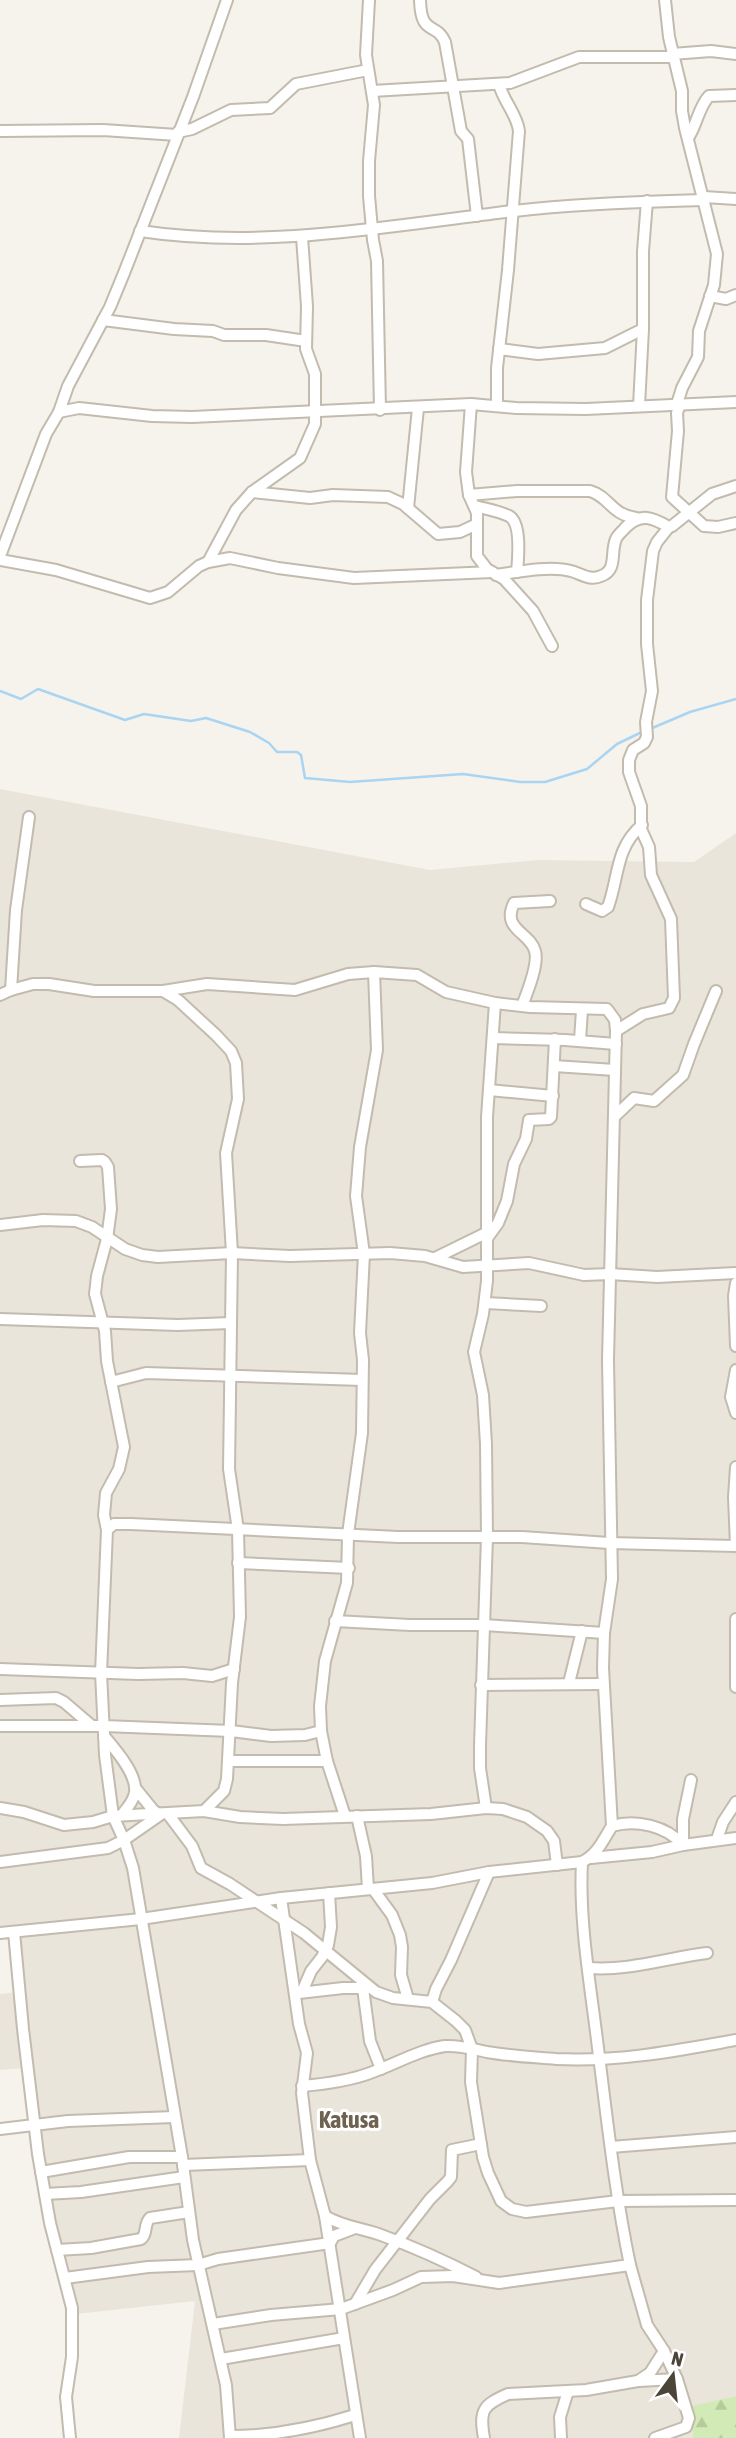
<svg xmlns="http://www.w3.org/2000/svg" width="736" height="2438" font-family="'Asap Condensed',sans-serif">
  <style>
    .residential { fill: #eae5da }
    .forest { fill: url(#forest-firs) }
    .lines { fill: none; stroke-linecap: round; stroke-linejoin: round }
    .stream { stroke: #a9d4f2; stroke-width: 2.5 }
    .street-casing { stroke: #c2bbae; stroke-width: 14 }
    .street { stroke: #fff; stroke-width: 10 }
    .labels { text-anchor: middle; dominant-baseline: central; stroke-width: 6; stroke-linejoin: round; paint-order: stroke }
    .quarter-label { font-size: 24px; font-weight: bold; fill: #6e6250; stroke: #fff }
  </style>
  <defs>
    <pattern id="forest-firs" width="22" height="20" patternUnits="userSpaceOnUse" patternTransform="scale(1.75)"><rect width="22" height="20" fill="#d2eab5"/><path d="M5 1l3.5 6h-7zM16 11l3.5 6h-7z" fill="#b6ca9c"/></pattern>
  </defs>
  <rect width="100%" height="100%" fill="#f6f3ec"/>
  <polygon class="residential" points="0,789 430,870 538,860 694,862 736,833 736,2396 692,2406 693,2438 179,2438 195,2301 67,2315 49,2244 26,2068 0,2070 0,1994 16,1992 9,1935 0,1935"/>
  <polygon class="forest" points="736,2396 736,2438 693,2438 691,2406"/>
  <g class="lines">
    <g class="stream">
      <polyline points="0,691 21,699 38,689 125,720 144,714 191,721 206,718 250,732 269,743 277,752 297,752 301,755 305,778 350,782 463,774 520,782 545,782 587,769 617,744 644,731"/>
      <polyline points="650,729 690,712 736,699"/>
    </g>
    <defs>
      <g id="street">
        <polyline points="369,0 366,55 374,105 369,161 369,196 373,240 377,261 380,410"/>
        <path d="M420,0c1,37 16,21 25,42l16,89 7,8 9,77"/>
        <polyline points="665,0 669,37 682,91 682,111 685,128 717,254 714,285 699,331 698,357 682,388 677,404"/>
        <polyline points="672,54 711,51 736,54"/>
        <polyline points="372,91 510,83 579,57 672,57"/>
        <polyline points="0,131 103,130 177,135"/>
        <polyline points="178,132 192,129 231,110 270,108 296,84 368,70"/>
        <path d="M688,138c9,-13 10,-30 21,-42l27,-1"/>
        <polyline points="704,197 736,199"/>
        <path d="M140,231c120,18 238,-3 357,-18 68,-9 139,-11 208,-13"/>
        <polyline points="710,296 726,299 736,295"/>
        <polyline points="103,320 174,329 213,331 224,335 266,335 306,341"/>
        <polyline points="499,349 538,354 605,348 643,329"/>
        <polyline points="471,404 466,472 469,495 477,513 477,556 487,569 504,579 533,611 552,646"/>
        <polyline points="680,404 677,413 678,431 672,497 704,526 718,527 736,523"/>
        <path d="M497,406v-38l11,-98 11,-139c-2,-17 -16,-30 -20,-47"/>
        <polyline points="639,406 643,329 643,251 647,201"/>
        <polyline points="59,412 79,408 152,416 192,417 471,404 516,408 586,409 736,402"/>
        <polyline points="252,492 310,498 333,495 388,497 403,504 438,534 460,532 477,524"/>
        <path d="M469,495l48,-4h73c20,6 20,23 46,27"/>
        <path d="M475,506c11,3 24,5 34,10 13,7 9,44 8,56"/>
        <polyline points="408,508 418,408"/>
        <polyline points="0,556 46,434 59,412 68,386 110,307 124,273 193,97 227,0"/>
        <polyline points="0,560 56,570 150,598 168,592 199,566 208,562 230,558 278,568 354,578 492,572"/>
        <polyline points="208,562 236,510 252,492 300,458 315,424 315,374 306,349 307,306 302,237"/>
        <path d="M496,575c20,-3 55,-10 75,-4 11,3 19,10 30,5 17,-6 9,-24 15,-37 2,-5 7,-8 10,-12 15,-15 27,-9 43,0l3,-1 40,-32 24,-8"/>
        <path d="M586,904l16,7 6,-4c11,-30 7,-59 34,-82"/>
        <polyline points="11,990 16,910 29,817"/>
        <polyline points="163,991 207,984 295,990 348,974 374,972 417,975 446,992 495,1003 530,1007 607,1009 615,1020 616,1031 608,1360 612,1579 604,1633 603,1668 612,1826"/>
        <polyline points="0,995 11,990 33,984 49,984 94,991 163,991 178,1000 216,1035 231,1051 236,1063 238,1099 226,1153 232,1253 229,1469 238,1530 240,1617 232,1683 227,1779 224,1791 204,1811"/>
        <path d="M522,1006c5,-13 17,-42 13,-55 -5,-19 -34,-21 -21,-48l36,-2"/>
        <polyline points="616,1031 643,1014 669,1008 674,998 671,919 651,875 649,847 641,829 641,806 629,772 629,760 633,750 644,743 647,737 646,722 652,691 647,644 647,600 653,551 657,542 669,527"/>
        <polyline points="493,1038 565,1040 616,1044"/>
        <polyline points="580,1040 582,1010"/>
        <polyline points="554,1066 615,1070"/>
        <polyline points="489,1090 553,1096"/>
        <polyline points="614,1117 634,1098 654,1101 683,1075 694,1044 716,991"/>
        <polyline points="80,1161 102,1160 105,1162 108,1167 111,1209 107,1239 97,1276 95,1294 105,1331 107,1361 124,1447 119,1469 106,1493 104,1515 107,1530"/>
        <polyline points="0,1225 43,1220 76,1221 92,1227 125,1249 142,1255 158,1257 232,1253 290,1256 390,1253 425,1256 463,1267 529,1263 584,1275 610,1274 657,1277 736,1273"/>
        <polyline points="488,1237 498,1223 507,1201 514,1164 526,1139 529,1120 549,1119 551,1117 555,1039"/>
        <polyline points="435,1258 488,1232"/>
        <polyline points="736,1283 734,1296 736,1346"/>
        <polyline points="485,1303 541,1306"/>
        <polyline points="0,1319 178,1325 231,1323"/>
        <polyline points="736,1370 731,1397 736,1413"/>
        <polyline points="111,1382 146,1373 362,1380"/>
        <polyline points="736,1467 734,1497 736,1546"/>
        <polyline points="238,1563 349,1568"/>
        <polyline points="736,1619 736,1687"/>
        <polyline points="335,1621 410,1625 484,1625 604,1633"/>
        <polyline points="0,1669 138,1674 183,1673 212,1676 234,1669"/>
        <polyline points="569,1683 582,1631"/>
        <polyline points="481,1685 603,1684"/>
        <polyline points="0,1700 56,1698 64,1702 92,1726"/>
        <polyline points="0,1726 104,1726 231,1731 271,1736 305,1735 321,1731"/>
        <path d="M104,1736c11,13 37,42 30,60 -2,7 -8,13 -12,19"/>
        <polyline points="230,1761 327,1761"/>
        <polyline points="0,1808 24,1812 64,1825 93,1822 113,1816 204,1811 240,1817 283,1819 431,1814 486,1808 503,1809 527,1817 547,1831 554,1841 557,1865"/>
        <polyline points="486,1808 480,1768 480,1745 487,1537 486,1444 483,1395 474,1352 483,1314 487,1281 487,1117 495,1003"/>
        <polyline points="168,1814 192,1846 201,1868 230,1884 304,1933 376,1992 393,1998 432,2002 456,2021 465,2030 472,2049 471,2082 483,2157 488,2173 501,2201 512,2209 526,2212 618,2201 736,2200"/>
        <polyline points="345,1816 327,1761 321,1731 320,1706 325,1661 347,1583 348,1534 362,1433 363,1360 360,1333 364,1254 356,1196 360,1147 377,1050 374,972"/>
        <polyline points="357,1816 366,1856 368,1889"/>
        <polyline points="717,1839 723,1822 736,1802"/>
        <polyline points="591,1858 652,1852 683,1845 683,1819 691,1780"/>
        <polyline points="0,1862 108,1848 124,1840 160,1815 153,1810 136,1789"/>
        <polyline points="373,1889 392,1915 400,1935 402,1947 401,1975 408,1999"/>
        <polyline points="281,1898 299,2024 307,2053 302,2093 310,2160 325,2216 360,2438"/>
        <polyline points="14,1932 23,2029 38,2154 50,2223 72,2308 72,2357 66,2397 70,2438"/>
        <path d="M0,1933l141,-14 140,-21 151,-15 57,-11 93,-10c16,-8 21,-22 30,-36 24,-7 55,0 71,19l53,-7"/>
        <path d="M589,1968c40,3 78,-10 118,-15"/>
        <polyline points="363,1988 370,2041 381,2069"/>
        <polyline points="302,1992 311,1971 322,1957 328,1945 331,1927 329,1893"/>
        <polyline points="299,1993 343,1988 370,1988"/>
        <polyline points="432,2002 436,1989 451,1960 489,1872"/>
        <path d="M302,2086c23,-2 47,-5 68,-13 26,-9 48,-23 75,-27 15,-1 28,3 42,6 23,4 46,5 69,7 64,3 118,-8 180,-19"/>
        <polyline points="0,2129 68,2121 174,2117"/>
        <polyline points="611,2147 736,2137"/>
        <polyline points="183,2165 310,2160"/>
        <polyline points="41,2172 129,2157 182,2157"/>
        <polyline points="45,2194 81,2192 184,2177"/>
        <path d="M325,2216c18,11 37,12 56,19 33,12 64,26 95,42"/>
        <path d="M57,2250l34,-2 50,-9c7,-5 2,-14 9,-21l39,-6"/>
        <polyline points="630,2265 647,2325 664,2351 677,2379 689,2418 686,2427 655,2438"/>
        <polyline points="65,2278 148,2267 198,2265 218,2259 330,2243 334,2236 355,2228"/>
        <polyline points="355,2304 375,2270 430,2199 448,2181 451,2177 452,2150 481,2144"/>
        <path d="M213,2324l58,-9 70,-6 52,-19 28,-13 32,-1 46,7 131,-18c-16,-77 -24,-155 -34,-233 -7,-55 -17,-114 -14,-170"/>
        <polyline points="221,2359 344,2338"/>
        <polyline points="638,2381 677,2379"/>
        <path d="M230,2436c43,0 84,-8 125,-21"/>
        <polyline points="230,2438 226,2385 193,2240 182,2157 133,1868 124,1840 113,1816 105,1755 101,1673 107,1530 114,1524 131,1524 398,1537 522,1537 609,1543 736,1546"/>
        <path d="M484,2438c-5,-28 -1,-33 24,-44l78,-4 52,-9 12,-8 14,-22"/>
        <polyline points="561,2438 560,2417 568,2391"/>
      </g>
    </defs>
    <use href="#street" class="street-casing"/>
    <use href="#street" class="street"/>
  </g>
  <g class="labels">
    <g class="quarter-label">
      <text x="349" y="2119">Katusa</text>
    </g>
  </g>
  <g transform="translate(673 2375) rotate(15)" stroke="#ffffff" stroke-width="5" paint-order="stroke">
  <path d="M0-5L12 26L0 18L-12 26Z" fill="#4b4439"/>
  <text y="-10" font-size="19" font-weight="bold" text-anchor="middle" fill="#4b4439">N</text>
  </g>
</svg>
